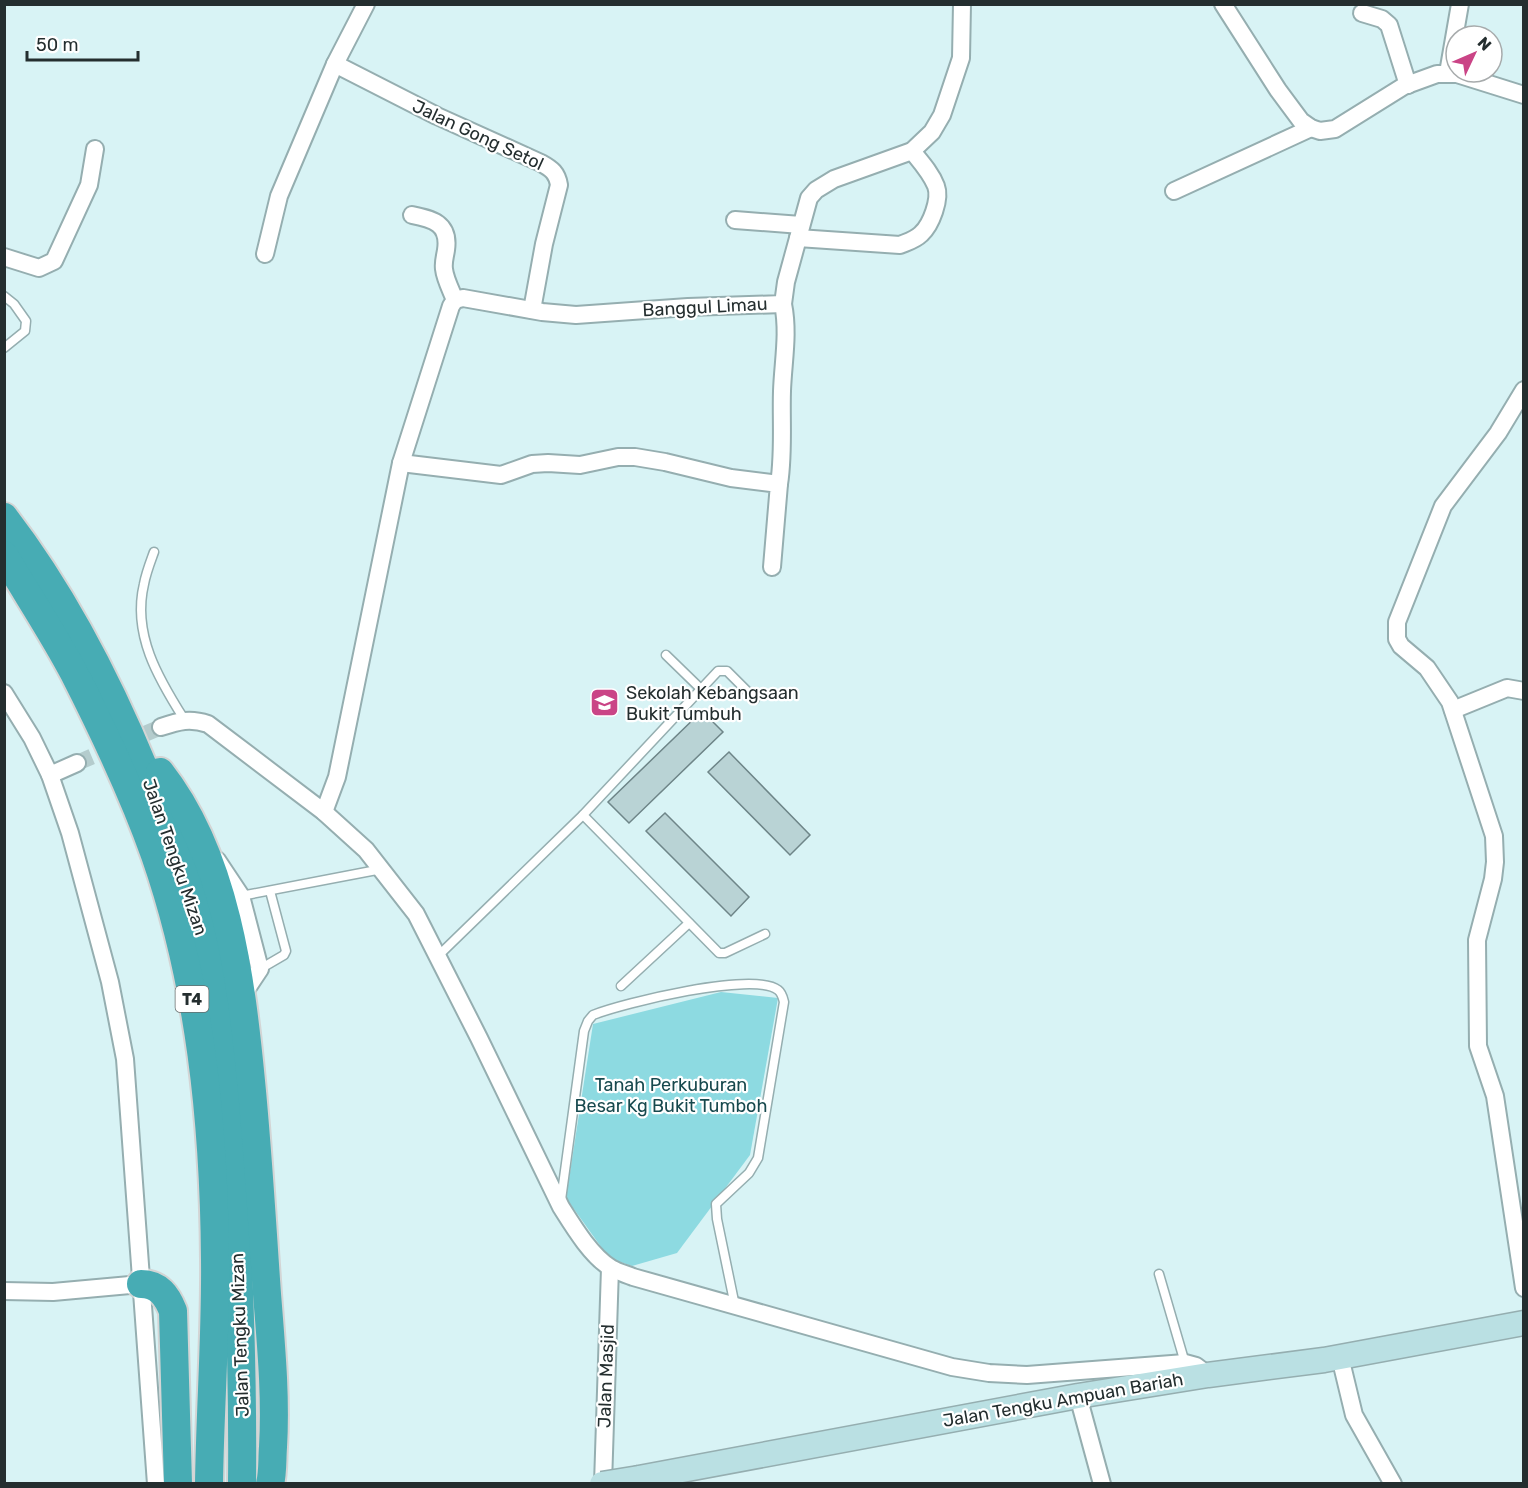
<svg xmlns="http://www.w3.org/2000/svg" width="1528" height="1488" font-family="Rubik,sans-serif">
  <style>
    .green { fill: #8ddae1 }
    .building { fill: #b9d3d5; stroke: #6e8588; stroke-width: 1.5 }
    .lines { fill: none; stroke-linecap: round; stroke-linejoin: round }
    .minor-tunnel { stroke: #b4cccd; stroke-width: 16; stroke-dasharray: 16 8; stroke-linecap: butt }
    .service-casing { stroke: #95aeb0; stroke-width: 11 }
    .minor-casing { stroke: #95aeb0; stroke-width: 20 }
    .secondary-casing { stroke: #95aeb0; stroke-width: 27 }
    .trunk-casing { stroke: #d3d5d5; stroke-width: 32 }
    .service { stroke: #fff; stroke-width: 8 }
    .minor { stroke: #fff; stroke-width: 16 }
    .secondary { stroke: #bae0e3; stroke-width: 24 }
    .trunk { stroke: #47acb4; stroke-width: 28 }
    .secondary-bridge-casing { stroke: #95aeb0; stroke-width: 27; stroke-linecap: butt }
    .secondary-bridge { stroke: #bae0e3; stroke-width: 24 }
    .labels { text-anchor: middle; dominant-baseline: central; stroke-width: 4.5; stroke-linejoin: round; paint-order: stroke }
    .shield { fill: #fff; stroke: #666d6d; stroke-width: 1.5 }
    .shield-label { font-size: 16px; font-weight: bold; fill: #242e2f }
    .street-label { font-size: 18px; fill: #242e2f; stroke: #fff }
    .poi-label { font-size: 18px; fill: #242e2f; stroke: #fff; text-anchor: start }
    .park-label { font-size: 18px; fill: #17494e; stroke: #fff }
  </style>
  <rect width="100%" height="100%" fill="#d8f3f5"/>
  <polygon class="green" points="721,992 778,998 750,1155 677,1253 632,1266 609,1258 566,1198 593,1024"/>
  <g class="building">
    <polygon points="702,711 723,732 629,823 608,802"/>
    <polygon points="729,752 810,835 790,855 708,772"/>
    <polygon points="665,813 749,897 731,916 646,831"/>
  </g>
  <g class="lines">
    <polyline class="minor-tunnel" points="77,763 161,727"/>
    <defs>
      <g id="service">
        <polyline points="4,296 14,304 26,321 25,331 4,348"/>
        <path d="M154,552c-4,11 -8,21 -10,32 -12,50 14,94 40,135"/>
        <polyline points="666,655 701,689"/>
        <polyline points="583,815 719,953 725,953 765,934"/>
        <polyline points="241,896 382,869"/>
        <polyline points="438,956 583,815 718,671 727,671 755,699"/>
        <polyline points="260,969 284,955 286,951 270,891"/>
        <polyline points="621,986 689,923"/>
        <path d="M561,1200l23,-169 4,-10 5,-6c30,-12 161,-44 185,-25 4,3 5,8 6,12l-26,156 -9,15 -33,31 1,15 18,87"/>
        <polyline points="1159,1274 1185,1363"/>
      </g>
      <g id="minor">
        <path d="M366,4l-31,60 102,52 104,47c11,6 16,10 18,22l-15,59 -12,66"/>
        <polyline points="1223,4 1278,90 1301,121 1311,128 1320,131 1335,129 1404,86 1437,74 1457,74 1524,95"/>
        <polyline points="1362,13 1382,19 1389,25 1408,85"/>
        <polyline points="1448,73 1460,4"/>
        <polyline points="1174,191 1311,128"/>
        <path d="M412,215c20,4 38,8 34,35 -1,7 -3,12 -2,19 1,10 7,21 11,31"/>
        <polyline points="735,220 801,225"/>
        <path d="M798,238l102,7c7,-3 15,-5 21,-11 10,-9 20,-35 15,-48 -5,-13 -15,-24 -24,-35"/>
        <polyline points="265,254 279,196 335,64"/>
        <polyline points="4,257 39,268 54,261 89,185 95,149"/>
        <polyline points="1524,390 1498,433 1443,506 1397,622 1397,639 1401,646 1427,668 1450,702 1494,836 1495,862 1493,879 1477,940 1478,1046 1495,1096 1524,1288"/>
        <polyline points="401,463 501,475 532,464 548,463 580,465 618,457 635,457 665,462 731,478 779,484 772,567"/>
        <path d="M779,484c5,-31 2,-62 3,-93 1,-29 7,-58 1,-87"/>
        <polyline points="4,693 32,738 50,775 70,833 110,982 125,1059 156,1484"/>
        <polyline points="1453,710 1507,688 1524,691"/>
        <path d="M161,727c18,-6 29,-9 47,-3l116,88 42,38 50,64 63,124 82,169c12,19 30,49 50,61 7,4 15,6 22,9l319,90 37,6 38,2 158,-12 11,3 12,9"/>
        <polyline points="50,775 77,763"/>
        <polyline points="324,812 337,777 401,463 451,306 455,300 463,298 542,312 576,315 688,307 783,304 786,282 809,198 816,190 834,179 912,151 932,132 942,115 961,58 962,4"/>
        <polyline points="217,860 241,896 260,969 242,996"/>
        <polyline points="4,1291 53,1292 141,1284"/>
        <polyline points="1340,1357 1354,1415 1393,1484"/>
        <polyline points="1078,1396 1102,1484"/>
        <polyline points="603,1484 610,1268"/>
      </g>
      <polyline id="secondary" points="639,1478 1078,1396 1208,1375 1324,1360 1524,1323"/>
      <g id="trunk">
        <path d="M4,517c60,78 104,164 141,254 17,41 34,82 48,124 13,42 22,86 29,130 10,58 10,119 13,178 5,93 8,187 7,281"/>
        <path d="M4,555c23,39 49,78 70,118 30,59 59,120 81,182 45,129 59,268 60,404 1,75 -5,150 -6,225"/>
        <path d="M160,772c66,84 81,206 91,309 7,71 11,142 16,213 4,51 9,102 6,153 -1,12 0,25 -3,37"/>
        <path d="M141,1284c18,0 26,12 32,27l5,173"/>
      </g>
    </defs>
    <use href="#service" class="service-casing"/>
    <use href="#minor" class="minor-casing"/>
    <use href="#secondary" class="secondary-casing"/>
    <use href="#trunk" class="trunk-casing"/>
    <use href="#service" class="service"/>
    <use href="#minor" class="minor"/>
    <use href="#secondary" class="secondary"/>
    <use href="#trunk" class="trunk"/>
    <defs>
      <polyline id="secondary-bridge" points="602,1484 639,1478"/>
    </defs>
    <use href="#secondary-bridge" class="secondary-bridge-casing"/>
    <use href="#secondary-bridge" class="secondary-bridge"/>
  </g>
  <defs>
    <symbol id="school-square" viewBox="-11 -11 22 22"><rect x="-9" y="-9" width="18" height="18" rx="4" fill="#ca4486" stroke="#fff"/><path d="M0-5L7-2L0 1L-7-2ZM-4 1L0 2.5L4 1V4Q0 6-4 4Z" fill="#fff"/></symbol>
  </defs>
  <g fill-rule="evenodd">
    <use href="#school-square" x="588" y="686" width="33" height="33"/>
  </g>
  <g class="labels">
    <rect class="shield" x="175.5" y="986" width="33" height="26" rx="4.5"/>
    <g class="shield-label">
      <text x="192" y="999">T4</text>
    </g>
    <g class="street-label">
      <text transform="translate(478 135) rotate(25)">Jalan Gong Setol</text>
      <text transform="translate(705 307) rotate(-3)">Banggul Limau</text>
      <text transform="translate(175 857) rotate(71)">Jalan Tengku Mizan</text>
      <text transform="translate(240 1335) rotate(-92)">Jalan Tengku Mizan</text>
      <text transform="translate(606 1376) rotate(-88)">Jalan Masjid</text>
      <text transform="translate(1063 1400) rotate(-10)">Jalan Tengku Ampuan Bariah</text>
    </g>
    <g class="poi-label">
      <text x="626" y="693">Sekolah Kebangsaan<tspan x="626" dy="21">Bukit Tumbuh</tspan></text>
    </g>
    <g class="park-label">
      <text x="671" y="1085">Tanah Perkuburan<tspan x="671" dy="21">Besar Kg Bukit Tumboh</tspan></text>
    </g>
  </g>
  <rect width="1528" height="1488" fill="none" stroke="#242e2f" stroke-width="12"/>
  <g transform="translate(1474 54) rotate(46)"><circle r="28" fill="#ffffff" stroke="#a7abac" stroke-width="1.5"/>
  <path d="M0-4.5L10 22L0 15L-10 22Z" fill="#ca4486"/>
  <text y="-9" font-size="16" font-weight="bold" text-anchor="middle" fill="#242e2f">N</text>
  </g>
  <path d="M27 51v9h111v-9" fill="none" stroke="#242e2f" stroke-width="3"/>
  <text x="36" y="51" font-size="18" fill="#242e2f" stroke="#ffffff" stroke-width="4.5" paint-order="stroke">50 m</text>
</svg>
